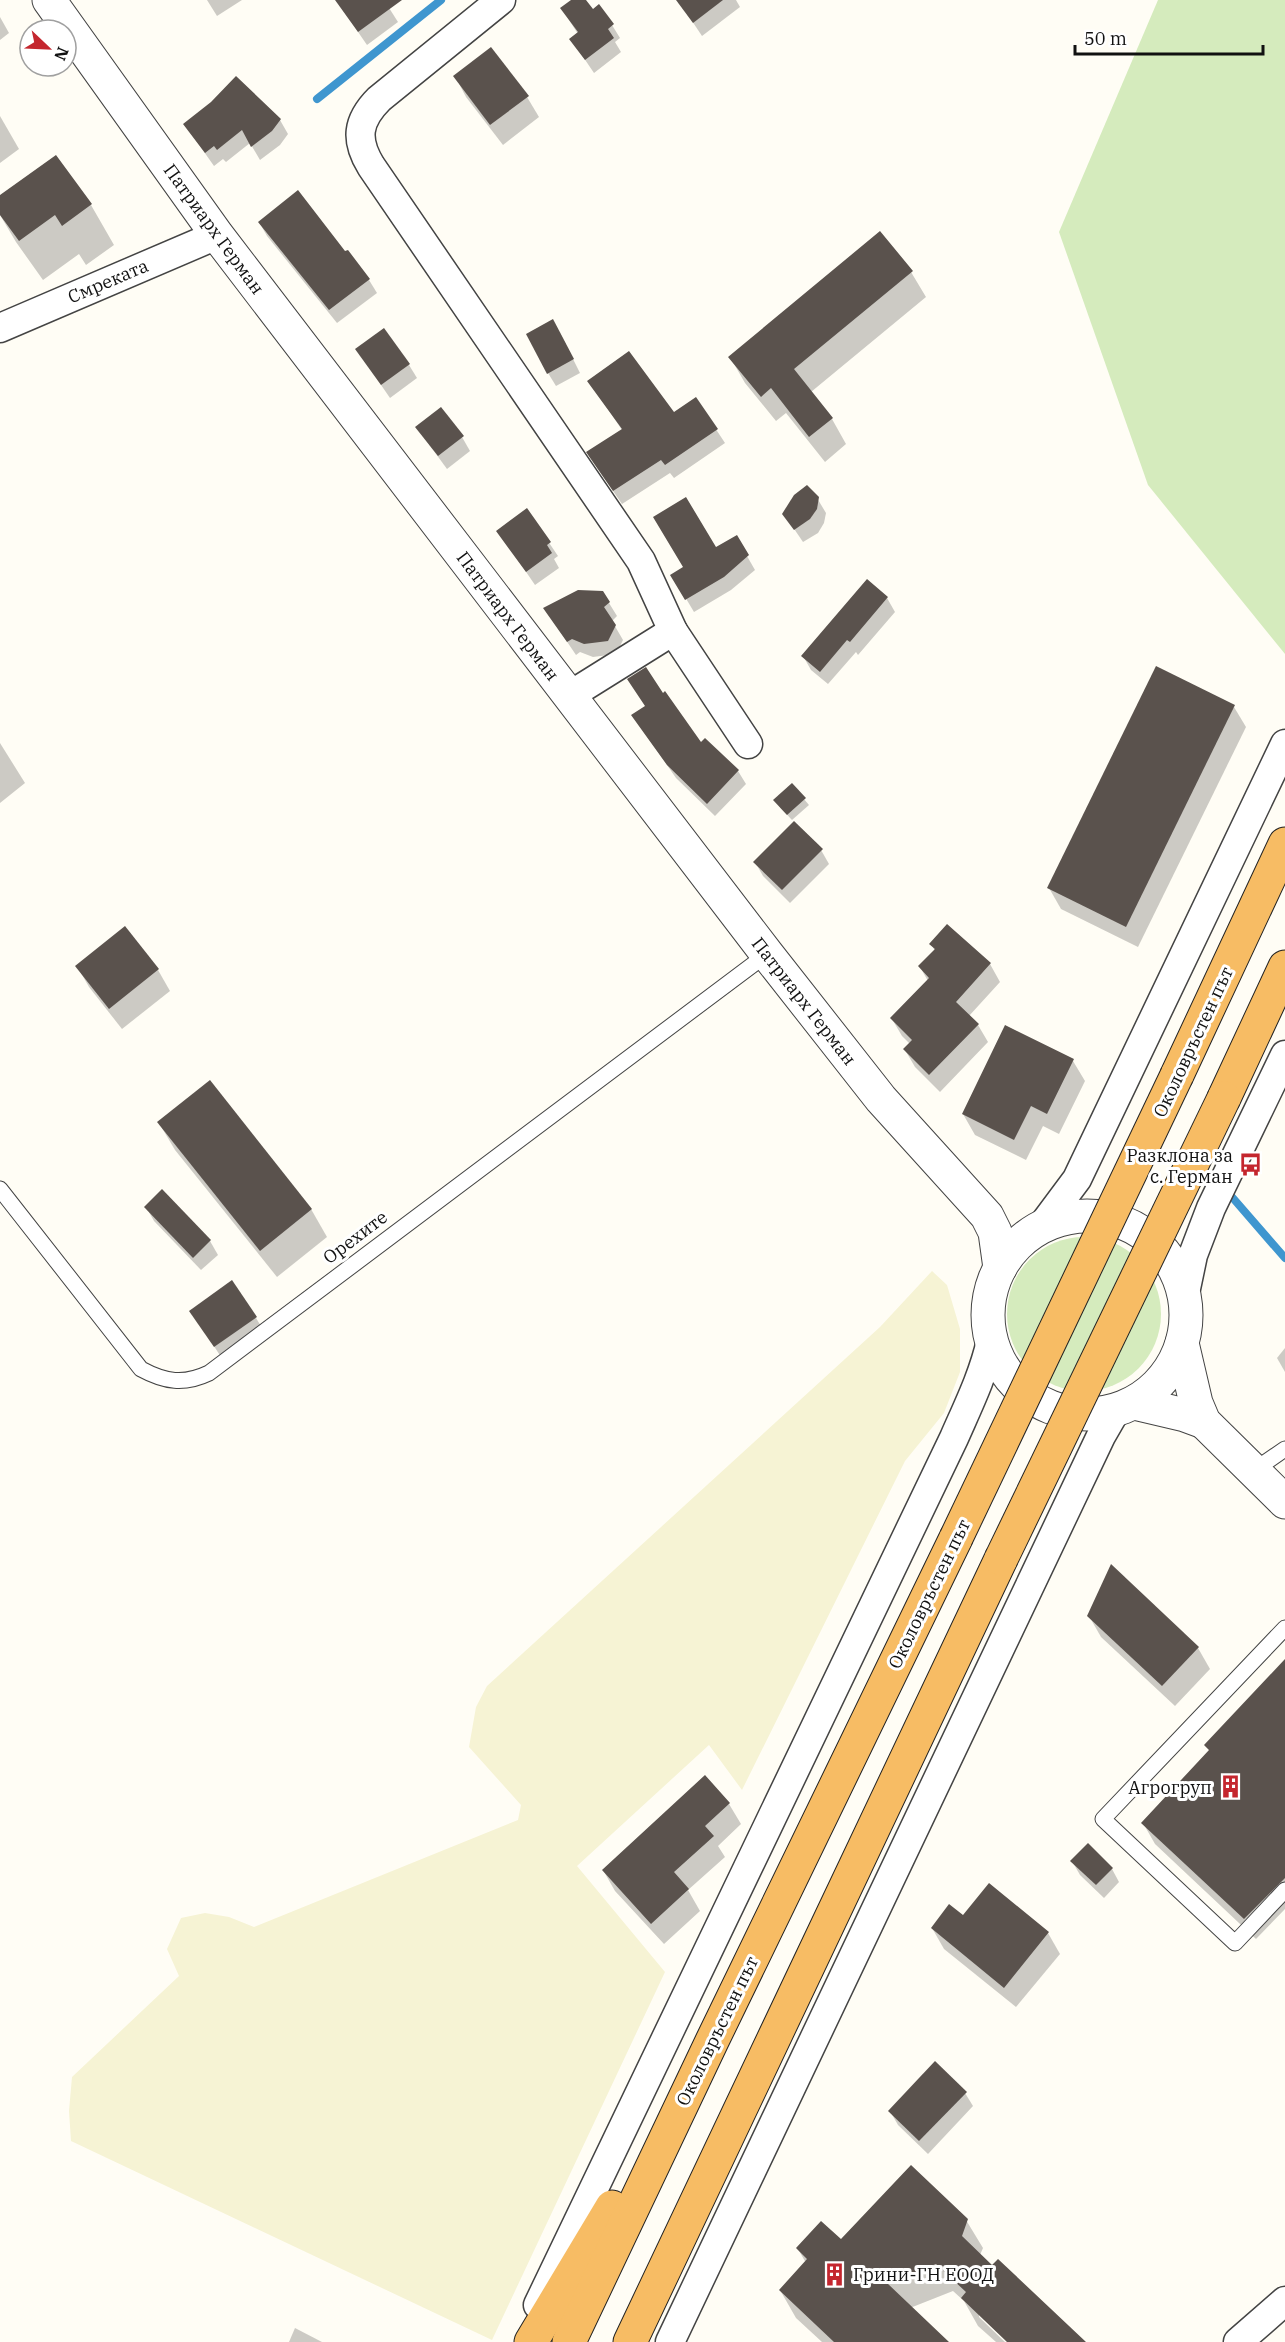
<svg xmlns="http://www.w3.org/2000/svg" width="1285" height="2342" font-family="'IBM Plex Serif',serif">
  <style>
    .farmland { fill: #f6f3d4 }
    .green { fill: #d5ebbd }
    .shadow { fill: #0003 }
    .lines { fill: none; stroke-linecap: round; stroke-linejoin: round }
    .stream { stroke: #3f96cf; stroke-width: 8 }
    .building { fill: #5a524d }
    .service-casing { stroke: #444; stroke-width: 17 }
    .minor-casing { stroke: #444; stroke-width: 31 }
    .tertiary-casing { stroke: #444; stroke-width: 35 }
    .trunk-casing { stroke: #222; stroke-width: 35 }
    .service { stroke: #fff; stroke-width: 15 }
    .minor { stroke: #fff; stroke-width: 28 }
    .tertiary { stroke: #fff; stroke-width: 33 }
    .trunk { stroke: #f7bc64; stroke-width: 33 }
    .trunk-bridge-casing { stroke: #222; stroke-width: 35; stroke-linecap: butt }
    .trunk-bridge { stroke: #f7bc64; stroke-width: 33 }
    .labels { text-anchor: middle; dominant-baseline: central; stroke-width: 6; stroke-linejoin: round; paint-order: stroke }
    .street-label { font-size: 18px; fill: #111; stroke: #fff }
    .poi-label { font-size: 18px; fill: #111; stroke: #fff; text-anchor: end }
  </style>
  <rect width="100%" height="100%" fill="#fffdf5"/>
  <polygon class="farmland" points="932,1271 947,1285 960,1329 960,1372 944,1413 905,1461 742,1790 709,1745 577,1866 665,1972 492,2340 71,2141 69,2111 72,2077 179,1976 167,1949 181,1918 205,1913 229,1917 254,1927 518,1820 521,1805 469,1747 476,1707 487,1686 880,1327"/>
  <g class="green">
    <polygon points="1158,0 1285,0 1285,654 1148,485 1059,232"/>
    <circle cx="1084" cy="1314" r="77"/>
  </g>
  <g class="shadow">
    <polygon points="207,0 242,0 217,16"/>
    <polygon points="336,0 384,0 398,22 367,45"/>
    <polygon points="573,0 584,0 593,11 612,25 620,38 615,42 621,52 594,73 571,39 578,34 562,9"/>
    <polygon points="684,0 736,0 740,7 702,36 680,3"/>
    <polygon points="0,17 9,33 0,40"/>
    <polygon points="455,76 527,97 539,117 503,145 466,97"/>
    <polygon points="0,116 19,149 0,163"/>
    <polygon points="280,120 288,134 280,145 260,160 250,143 226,162 223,159 214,166 185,125"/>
    <polygon points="56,157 91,205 114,245 86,265 79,254 43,280 16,242 0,215 0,197"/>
    <polygon points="259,222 345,254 369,280 377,293 337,323 267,236"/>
    <polygon points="911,272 926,297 811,392 832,419 846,444 825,462 786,413 776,421 745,383 730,357"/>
    <polygon points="561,335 580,373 556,386 548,373"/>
    <polygon points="357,350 409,365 417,378 390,398"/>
    <polygon points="589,381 674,414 696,399 725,443 674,478 670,473 622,504 596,466 622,430"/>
    <polygon points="417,428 462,437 470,451 447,469"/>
    <polygon points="817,498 826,513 824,523 818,533 803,542 784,514"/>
    <polygon points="527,510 558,556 554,559 559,568 535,585 498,531"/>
    <polygon points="736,537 755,570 731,590 694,612 672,575"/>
    <polygon points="887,598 895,612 858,655 856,652 828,684 811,670 803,656"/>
    <polygon points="609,603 617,616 612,621 623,640 616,654 593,657 580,652 576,655 545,609"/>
    <polygon points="1234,707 1246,727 1138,947 1061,909 1049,888"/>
    <polygon points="633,716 700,745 705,740 738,771 746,784 715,816 676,778"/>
    <polygon points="0,743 25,783 0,803"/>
    <polygon points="792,785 809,805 792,820 779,806"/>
    <polygon points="821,850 829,864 790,903 763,876 755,862"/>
    <polygon points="125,928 158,970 170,991 122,1029 89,987 77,966"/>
    <polygon points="931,944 990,964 1000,982 969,1016 978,1025 988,1042 940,1092 915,1067 905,1050 910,1044 902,1036 892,1019 928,981 920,967 935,951"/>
    <polygon points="1073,1061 1085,1081 1059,1134 1043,1126 1026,1160 975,1135 963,1114"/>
    <polygon points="159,1123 311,1209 327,1237 277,1277 175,1150"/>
    <polygon points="146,1207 210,1241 218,1255 201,1270 154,1221"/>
    <polygon points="191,1311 256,1318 264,1331 223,1360"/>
    <polygon points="1285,1348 1285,1372 1277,1358"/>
    <polygon points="1089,1616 1198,1648 1210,1669 1175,1706 1101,1637"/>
    <polygon points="1285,1661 1285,1909 1256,1939 1155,1844 1143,1823 1210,1751"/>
    <polygon points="729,1804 741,1824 718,1846 725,1857 688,1890 700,1911 664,1944 615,1891 603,1870"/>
    <polygon points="1072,1861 1112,1869 1119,1882 1104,1898 1080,1875"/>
    <polygon points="932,1928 1048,1933 1060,1954 1016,2007 944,1949"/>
    <polygon points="965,2093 973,2106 928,2154 898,2125 890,2111"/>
    <polygon points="966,2220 983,2248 980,2255 1081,2342 1009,2342 979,2313 979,2317 1005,2342 996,2342 978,2326 964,2301 953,2291 910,2308 947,2342 822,2342 796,2318 780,2290 806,2263 798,2249"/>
    <polygon points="295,2328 322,2342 289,2342"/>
  </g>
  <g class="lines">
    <g class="stream">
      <polyline points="317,99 441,0"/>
      <polyline points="1232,1197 1285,1258"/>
    </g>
  </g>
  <g class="building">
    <polygon points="335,0 402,0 358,32"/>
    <polygon points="571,0 586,0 593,9 599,4 614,24 608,29 614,38 585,60 569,39 578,32 560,8"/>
    <polygon points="676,0 723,0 693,23"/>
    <polygon points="491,47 529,96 490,125 453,76"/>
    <polygon points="236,76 281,119 272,131 251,147 242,130 217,150 214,146 205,153 183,124 211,102"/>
    <polygon points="56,155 92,204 62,226 55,215 19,241 0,215 0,195"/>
    <polygon points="298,190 345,251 348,250 370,279 329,310 258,222"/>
    <polygon points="880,231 913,271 794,369 833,418 809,437 771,388 761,397 728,357"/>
    <polygon points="553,319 574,359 547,374 526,334"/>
    <polygon points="384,328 410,364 381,385 355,349"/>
    <polygon points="629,351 674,412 696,397 718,429 665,465 661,460 613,491 586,452 622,429 587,381"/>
    <polygon points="441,407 464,436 438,456 415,427"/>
    <polygon points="807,485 819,497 817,509 810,519 794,530 782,514 794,495"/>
    <polygon points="686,497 716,547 737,535 749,555 724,577 685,600 670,575 683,567 653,517"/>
    <polygon points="527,508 551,542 547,545 552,553 526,572 496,531"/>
    <polygon points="867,579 888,597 850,642 847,640 820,672 801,656"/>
    <polygon points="578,590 603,591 610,602 604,607 616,625 608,641 584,644 572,639 567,642 543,608"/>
    <polygon points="1156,666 1235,705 1126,927 1047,888"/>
    <polygon points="646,667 663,693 665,691 701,742 705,738 739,770 707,804 667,765 631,715 645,706 627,679"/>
    <polygon points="792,783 806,798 787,815 773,800"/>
    <polygon points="794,821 823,849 782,890 753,862"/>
    <polygon points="947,924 991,963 956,1002 979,1024 929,1075 903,1049 912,1040 890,1018 929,978 918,966 935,949 929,944"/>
    <polygon points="125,926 159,969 109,1009 75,966"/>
    <polygon points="1005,1025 1074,1059 1047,1114 1031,1106 1014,1140 962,1114"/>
    <polygon points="210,1080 312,1209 260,1251 157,1122"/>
    <polygon points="162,1189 211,1240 193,1258 144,1207"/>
    <polygon points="232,1280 257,1317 214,1347 189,1311"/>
    <polygon points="1111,1564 1199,1647 1162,1686 1087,1616"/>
    <polygon points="1285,1659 1285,1878 1244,1919 1141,1823 1209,1750 1204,1745"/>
    <polygon points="705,1775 730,1803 705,1826 714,1836 674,1872 689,1889 651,1924 602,1870"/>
    <polygon points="1088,1843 1113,1868 1096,1885 1070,1861"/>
    <polygon points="989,1883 1049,1932 1004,1988 931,1928 949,1904 963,1915"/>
    <polygon points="935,2061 967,2092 919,2141 888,2111"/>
    <polygon points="911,2165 968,2219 962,2236 992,2265 998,2259 1086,2342 1007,2342 961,2298 966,2292 936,2264 887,2283 949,2342 834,2342 779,2290 807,2259 796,2248 821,2221 841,2239"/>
  </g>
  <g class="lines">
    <defs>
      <g id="service">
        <path d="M0,1189l141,180c24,13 43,16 68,4l558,-419"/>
        <polyline points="1253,1471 1285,1449"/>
        <polyline points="1285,1628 1103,1819 1235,1943 1285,1890"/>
      </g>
      <g id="minor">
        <path d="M501,0l-122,99c-22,22 -24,41 -8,67l270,395 32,70 -104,65"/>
        <polyline points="0,328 217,235"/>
        <polyline points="673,631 748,744"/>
        <polyline points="1042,1226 1077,1179 1285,744"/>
        <polyline points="1184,1298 1193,1255 1211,1208 1285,1055"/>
        <path d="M538,2305l416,-867c14,-32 29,-62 37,-97"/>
        <polyline points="670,2342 1101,1436 1116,1410"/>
        <polyline points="1238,2342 1285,2301"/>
      </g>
      <g id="tertiary">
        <polyline points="49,0 217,235 767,954 881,1099 987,1216 995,1232 1000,1268"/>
        <circle cx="1087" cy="1315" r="99"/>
        <polyline points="1182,1343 1196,1403 1204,1422 1285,1502"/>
        <polyline points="1134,1403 1185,1415 1204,1422"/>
      </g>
      <g id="trunk">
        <polyline points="1177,1075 1285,844"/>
        <polyline points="1224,1098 1285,967"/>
        <polyline points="531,2342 612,2207"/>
        <polyline points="569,2342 712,2041 956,1538"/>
        <polyline points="630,2342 1001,1559"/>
      </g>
    </defs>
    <use href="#service" class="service-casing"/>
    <use href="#minor" class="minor-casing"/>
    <use href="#tertiary" class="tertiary-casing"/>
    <use href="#trunk" class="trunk-casing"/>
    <use href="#service" class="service"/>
    <use href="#minor" class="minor"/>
    <use href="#tertiary" class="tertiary"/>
    <use href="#trunk" class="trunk"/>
    <defs>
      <g id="trunk-bridge">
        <polyline points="956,1538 1177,1075"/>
        <polyline points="1001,1559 1224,1098"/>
      </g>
    </defs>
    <use href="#trunk-bridge" class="trunk-bridge-casing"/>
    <use href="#trunk-bridge" class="trunk-bridge"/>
  </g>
  <defs>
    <symbol id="bus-bare" viewBox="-9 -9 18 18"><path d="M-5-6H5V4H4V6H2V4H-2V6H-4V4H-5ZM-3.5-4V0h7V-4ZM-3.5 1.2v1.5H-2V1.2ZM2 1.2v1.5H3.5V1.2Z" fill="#c4262e" stroke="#fff" stroke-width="2.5" paint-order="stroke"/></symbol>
    <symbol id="building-bare" viewBox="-9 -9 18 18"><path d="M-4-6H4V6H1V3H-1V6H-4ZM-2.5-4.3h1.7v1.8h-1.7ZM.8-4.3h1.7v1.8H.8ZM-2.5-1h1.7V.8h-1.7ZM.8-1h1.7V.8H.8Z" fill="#c4262e" stroke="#fff" stroke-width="2.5" paint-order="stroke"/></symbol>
  </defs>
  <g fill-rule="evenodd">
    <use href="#bus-bare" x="1234" y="1148" width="33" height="33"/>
    <use href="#building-bare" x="1214" y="1770" width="33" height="33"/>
    <use href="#building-bare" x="818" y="2258" width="33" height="33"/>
  </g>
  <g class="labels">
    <g class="street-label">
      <text transform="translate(214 229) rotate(54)">Патриарх Герман</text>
      <text transform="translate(108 281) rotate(-23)">Смреката</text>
      <text transform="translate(508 616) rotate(53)">Патриарх Герман</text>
      <text transform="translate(804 1001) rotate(52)">Патриарх Герман</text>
      <text transform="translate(1193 1042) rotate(-65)">Околовръстен път</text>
      <text transform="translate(355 1237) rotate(-37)">Орехите</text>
      <text transform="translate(929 1594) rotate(-64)">Околовръстен път</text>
      <text transform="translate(717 2031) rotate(-64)">Околовръстен път</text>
    </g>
    <g class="poi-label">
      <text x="1233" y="1155">Разклона за<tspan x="1233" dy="21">с. Герман</tspan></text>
      <text x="1212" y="1787">Агрогруп</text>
      <text x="853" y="2274" text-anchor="start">Грини-ГН ЕООД</text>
    </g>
  </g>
  <g transform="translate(48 48) rotate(113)"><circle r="28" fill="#ffffff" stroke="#a0a0a0" stroke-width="1.5"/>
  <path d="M0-4.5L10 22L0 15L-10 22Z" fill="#c4262e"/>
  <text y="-9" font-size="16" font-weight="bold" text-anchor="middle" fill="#111111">N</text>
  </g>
  <path d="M1075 45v9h188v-9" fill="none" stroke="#111111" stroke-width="3"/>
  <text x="1084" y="45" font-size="18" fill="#111111" stroke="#ffffff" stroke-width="4.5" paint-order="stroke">50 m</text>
</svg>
